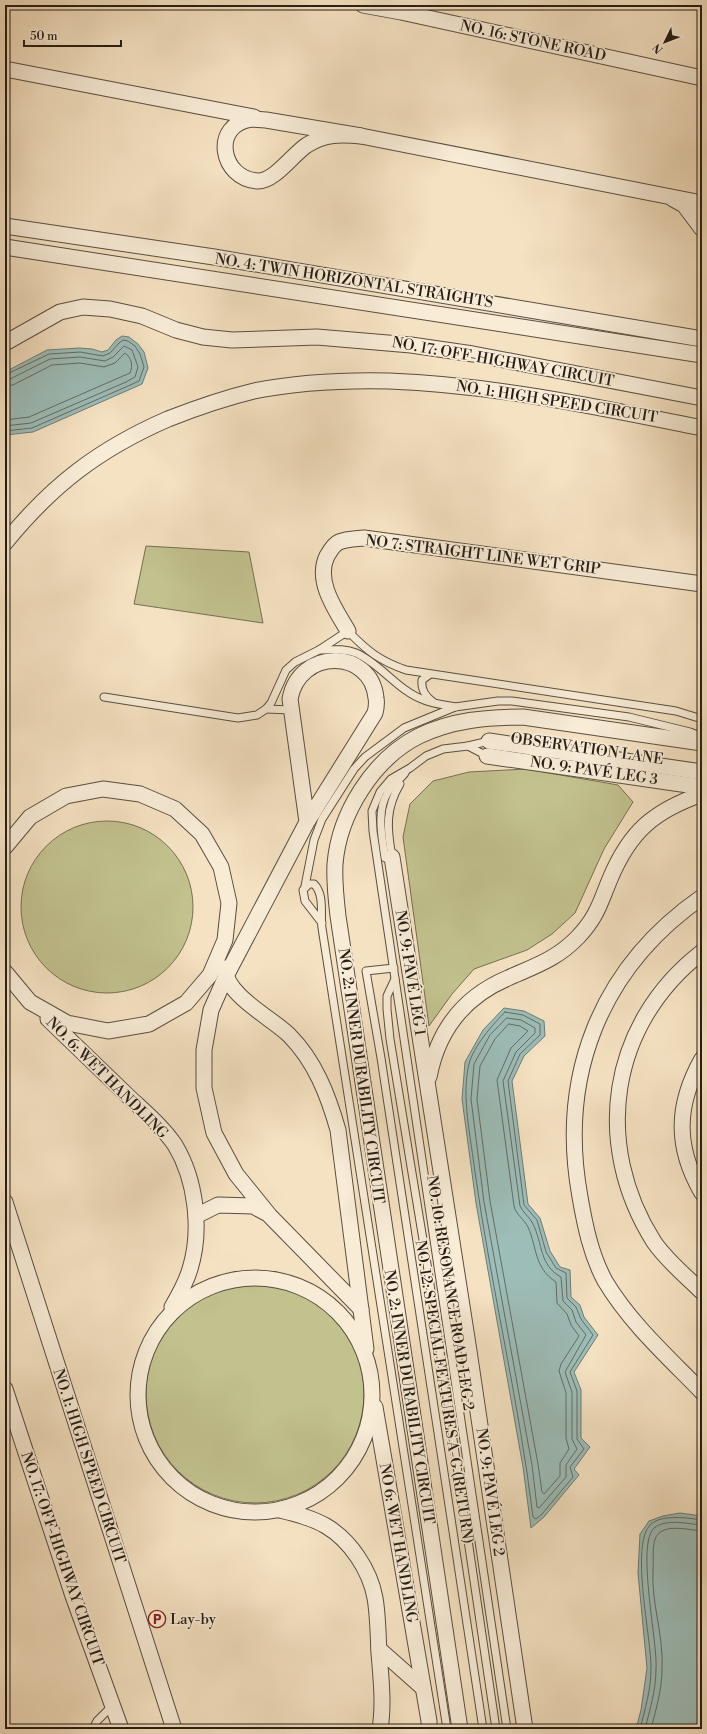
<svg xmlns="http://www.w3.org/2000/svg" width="707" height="1734" font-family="'Libre Bodoni',serif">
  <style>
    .green { fill: #c2c28f; stroke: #747052 }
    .water { fill: #9dbdb8; stroke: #6d7d77 }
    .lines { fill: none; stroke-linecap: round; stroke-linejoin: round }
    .shore { stroke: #626d66; stroke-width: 1 }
    .service-casing { stroke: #5a4e40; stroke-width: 9 }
    .minor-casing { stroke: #5a4e40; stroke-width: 17 }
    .service { stroke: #f8ecd7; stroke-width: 7 }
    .minor { stroke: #f8ecd7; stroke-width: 15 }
    .labels { text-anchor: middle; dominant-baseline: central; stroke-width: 3.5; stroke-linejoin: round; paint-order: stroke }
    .street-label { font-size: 15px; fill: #261d15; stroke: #f8ecd7 }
    .poi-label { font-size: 15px; fill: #261d15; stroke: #f8ecd7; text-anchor: start }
  </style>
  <rect width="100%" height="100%" fill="#f5e2c2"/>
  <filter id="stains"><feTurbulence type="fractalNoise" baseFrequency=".005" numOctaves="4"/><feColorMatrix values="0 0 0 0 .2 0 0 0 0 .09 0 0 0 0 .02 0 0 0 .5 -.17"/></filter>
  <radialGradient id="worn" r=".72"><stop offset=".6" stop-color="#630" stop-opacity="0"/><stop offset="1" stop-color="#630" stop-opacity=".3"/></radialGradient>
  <g class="green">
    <polygon points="146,546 249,552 263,623 134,604"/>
    <polygon points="526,769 618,785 633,802 604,849 575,913 552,934 527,950 474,969 452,994 429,1026 403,837 410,804 433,781 469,772"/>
    <circle cx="107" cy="907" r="86"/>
    <circle cx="255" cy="1394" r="109"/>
  </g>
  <g class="water">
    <polygon points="122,336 129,337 138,344 144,352 148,368 142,384 33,432 5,435 5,372 47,350 80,348 92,349 102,352 108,350 116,340"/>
    <polygon points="504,1008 524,1011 544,1021 545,1036 524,1056 512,1081 528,1204 540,1218 550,1251 560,1267 570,1270 571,1297 580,1305 584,1317 598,1335 574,1372 581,1390 581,1438 590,1447 574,1469 579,1475 544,1517 531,1528 523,1467 476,1203 462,1099 465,1062 483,1030"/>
    <polygon points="680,1513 702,1516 702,1729 636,1729 641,1710 647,1668 638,1573 640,1534 649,1521 663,1516"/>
  </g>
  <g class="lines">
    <g class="shore">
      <polyline points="5,375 49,354 80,352 103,356 110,353 119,343 123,340 128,341 135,346 140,354 144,367 139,381 128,386 32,428 5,431"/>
      <polyline points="5,380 10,379 50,359 80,357 105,361 113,357 124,346 132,350 138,367 135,377 126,382 31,423 5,426"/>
      <path d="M5,386l8,-1 39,-20 28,-2 24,4 11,-4 10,-10c7,5 8,13 5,20l-7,3 -94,41 -24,3"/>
      <path d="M505,1012l18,3 17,9v11l-20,19 -12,27 16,124 13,15 9,32 10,16 10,5 1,25 9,9 5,12 12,16 -23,37 7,19v48l7,10 -14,18 3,10 -31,37 -6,5 -3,-2c-14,-116 -42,-230 -58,-345 -4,-33 -14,-76 -6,-108 4,-17 24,-40 36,-52z"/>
      <path d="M507,1018l14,2 14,8v5l-19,19 -13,29 17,125c3,7 10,11 13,18 10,20 6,41 28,53l2,24 9,9 4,12 10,13 -21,37 7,20v47l5,10 -11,16v12l-27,31 -2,-1 -5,-42 -48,-263 -13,-103 3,-35 16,-29z"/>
      <path d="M509,1024l11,2 8,5 -17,17 -14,32 17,126c2,9 10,13 14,21 9,20 6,41 28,55l1,21 10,11 4,11 8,11 -18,28 -2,7 7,22v45l3,11 -9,14v13l-16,18 -2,-2 -4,-28 -48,-263 -13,-102 3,-33 15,-27z"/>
      <path d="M640,1729c5,-20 11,-39 11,-60 1,-29 -22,-126 0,-145 12,-10 37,-6 51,-4"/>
      <path d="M645,1729c5,-20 11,-39 11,-60 2,-26 -20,-125 -2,-141 13,-10 34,-4 48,-3"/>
      <path d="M651,1729c5,-20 11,-39 11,-60 2,-33 -11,-66 -9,-99 1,-10 -2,-29 5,-36 10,-10 31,-4 44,-3"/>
    </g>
    <defs>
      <g id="service">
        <path d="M319,650c12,0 25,-2 37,3 25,11 42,38 68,47 10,4 21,5 31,7"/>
        <path d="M429,675l-7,5c-1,10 3,16 11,22"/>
        <path d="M104,697l134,21 19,-3 9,-6 5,-6 15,-33 9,-8 24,-12 29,-19c19,20 32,30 58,39l270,41 26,8"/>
        <polyline points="266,709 291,710"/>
        <polyline points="468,746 489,741"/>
        <polyline points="487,756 468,746 443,749 426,756 410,768 391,779 380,792 372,811 373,831 507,1729"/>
        <path d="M392,857c-5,-28 -7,-48 8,-73"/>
        <path d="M385,858c-3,-21 -9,-47 3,-66 5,-7 12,-13 17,-19"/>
        <polyline points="305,886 314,840 322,819 354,769 365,757 404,728 455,707 498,701 512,701 629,717 690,732 702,737"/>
        <path d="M322,923l-17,-22 -2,-11 6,-6h5c11,11 6,31 8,44l125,801"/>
        <polyline points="394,968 366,971 381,1058 483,1729"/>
        <polyline points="395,979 387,996 387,1009 390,1039 427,1264 496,1729"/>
        <polyline points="93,1729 97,1721 112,1706"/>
      </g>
      <g id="minor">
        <polyline points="363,5 401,12 702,78"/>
        <polyline points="5,69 254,117"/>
        <path d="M252,119l14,1 95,16c-21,-2 -36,-2 -54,9 -14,9 -32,36 -49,36 -38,-2 -47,-57 -6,-62z"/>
        <polyline points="361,136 702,203"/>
        <polyline points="673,199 684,205 702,229"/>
        <polyline points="5,226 214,257 702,339"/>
        <polyline points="5,247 702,355"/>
        <polyline points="5,343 60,312 83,307 110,309 142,316 176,330 203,337 232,340 317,337 411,345 473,354 702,398"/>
        <path d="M5,543c47,-58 94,-94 163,-124 28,-11 57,-21 86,-28 45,-9 90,-11 135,-10 106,4 209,26 313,47"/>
        <path d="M348,631c-13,-22 -33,-50 -21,-75 3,-5 7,-12 12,-14 8,-3 16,-3 25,-4l338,46"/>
        <polyline points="489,741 702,772"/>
        <polyline points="487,756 702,787"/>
        <path d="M307,822l-17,-123c9,-51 81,-51 86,-1 1,5 0,11 -1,15l-68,109 -81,154 -15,34 -7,40v38l10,45 22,41 34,42 91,93"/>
        <polyline points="5,847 30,817 66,796 103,789 140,794 175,809 202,834 221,867 229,903 225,940 210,975 186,1003 149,1024 108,1031 67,1023 30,1002 5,972"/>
        <polyline points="392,857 469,1351 525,1729"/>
        <path d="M702,897c-102,71 -144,179 -122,300 5,29 11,58 25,84 25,42 63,76 97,111"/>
        <path d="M702,952c-93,72 -110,192 -48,290 13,19 32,34 48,50"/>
        <path d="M225,968c0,27 47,50 64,67 26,26 39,60 49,95l28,219"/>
        <path d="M48,1019c27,26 54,52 81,78 16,15 34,30 46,48 21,35 27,85 15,124 -4,14 -11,26 -18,38"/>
        <path d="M702,1059c-26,46 -27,88 0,134"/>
        <path d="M429,1077c9,-47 34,-80 79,-99 27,-12 49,-19 70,-41 19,-20 22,-34 32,-58 20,-48 44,-68 92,-85"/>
        <polyline points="5,1202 174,1729"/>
        <polyline points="196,1216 218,1205 253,1206 266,1213"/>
        <circle cx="255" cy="1395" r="117"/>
        <polyline points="5,1389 73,1596 121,1729"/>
        <polyline points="375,1407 429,1721 429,1729"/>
        <path d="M280,1510c16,4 32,8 46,16 24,14 44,44 49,72 3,17 3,37 4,55 2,25 5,51 1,76"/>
        <polyline points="379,1649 423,1688"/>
        <path d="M460,1729l-122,-813c-2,-17 -4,-34 -3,-52 4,-50 38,-105 84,-128 33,-16 68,-19 104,-19l179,26"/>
      </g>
    </defs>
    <use href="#service" class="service-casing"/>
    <use href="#minor" class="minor-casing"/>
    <use href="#service" class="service"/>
    <use href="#minor" class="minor"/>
  </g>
  <defs>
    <symbol id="parking-ring" viewBox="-11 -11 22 22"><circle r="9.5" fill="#f8ecd7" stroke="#8f2418" stroke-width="1.5"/><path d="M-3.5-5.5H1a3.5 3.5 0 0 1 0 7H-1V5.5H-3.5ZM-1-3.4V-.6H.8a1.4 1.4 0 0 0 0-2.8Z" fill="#8f2418"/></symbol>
  </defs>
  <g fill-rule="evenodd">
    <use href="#parking-ring" x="147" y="1609" width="20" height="20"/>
  </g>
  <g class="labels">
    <g class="street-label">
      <text transform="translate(533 41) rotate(12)">NO. 16: STONE ROAD</text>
      <text transform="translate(354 281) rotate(9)">NO. 4: TWIN HORIZONTAL STRAIGHTS</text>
      <text transform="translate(503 362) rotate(10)">NO. 17: OFF-HIGHWAY CIRCUIT</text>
      <text transform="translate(557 402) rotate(9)">NO. 1: HIGH SPEED CIRCUIT</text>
      <text transform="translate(483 555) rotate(7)">NO 7: STRAIGHT LINE WET GRIP</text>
      <text transform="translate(587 749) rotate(8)">OBSERVATION LANE</text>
      <text transform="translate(594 771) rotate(8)">NO. 9: PAVÉ LEG 3</text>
      <text transform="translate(410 973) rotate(81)">NO. 9: PAVÉ LEG 1</text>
      <text transform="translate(361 1076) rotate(82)">NO. 2: INNER DURABILITY CIRCUIT</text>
      <text transform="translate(107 1078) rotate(45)">NO. 6: WET HANDLING</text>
      <text transform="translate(450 1293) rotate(81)">NO. 10: RESONANCE ROAD LEG 2</text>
      <text transform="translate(444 1392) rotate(81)">NO. 12: SPECIAL FEATURES A-G (RETURN)</text>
      <text transform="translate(409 1397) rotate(81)">NO. 2: INNER DURABILITY CIRCUIT</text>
      <text transform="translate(89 1466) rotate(72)">NO. 1: HIGH SPEED CIRCUIT</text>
      <text transform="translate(490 1492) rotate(82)">NO. 9: PAVÉ LEG 2</text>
      <text transform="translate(398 1543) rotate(80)">NO 6: WET HANDLING</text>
      <text transform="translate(62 1559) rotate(71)">NO. 17: OFF-HIGHWAY CIRCUIT</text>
    </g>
    <g class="poi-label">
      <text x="170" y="1619">Lay-by</text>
    </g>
  </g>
  <rect width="707" height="1734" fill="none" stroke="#f5e2c2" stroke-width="20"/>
  <rect x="6" y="6" width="695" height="1722" fill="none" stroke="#261d15" stroke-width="2"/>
  <rect x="10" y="10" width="687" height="1714" fill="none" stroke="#261d15"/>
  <g transform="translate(665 42) rotate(227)" stroke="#f8ecd7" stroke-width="3" paint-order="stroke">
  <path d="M0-3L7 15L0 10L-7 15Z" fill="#261d15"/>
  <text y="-6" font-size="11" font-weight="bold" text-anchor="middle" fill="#261d15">N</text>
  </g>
  <path d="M24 40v6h97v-6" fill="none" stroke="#261d15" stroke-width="2"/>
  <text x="30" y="40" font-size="12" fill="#261d15" stroke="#f8ecd7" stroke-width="3" paint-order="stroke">50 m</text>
  <rect width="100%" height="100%" filter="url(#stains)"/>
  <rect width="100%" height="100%" fill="url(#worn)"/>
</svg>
